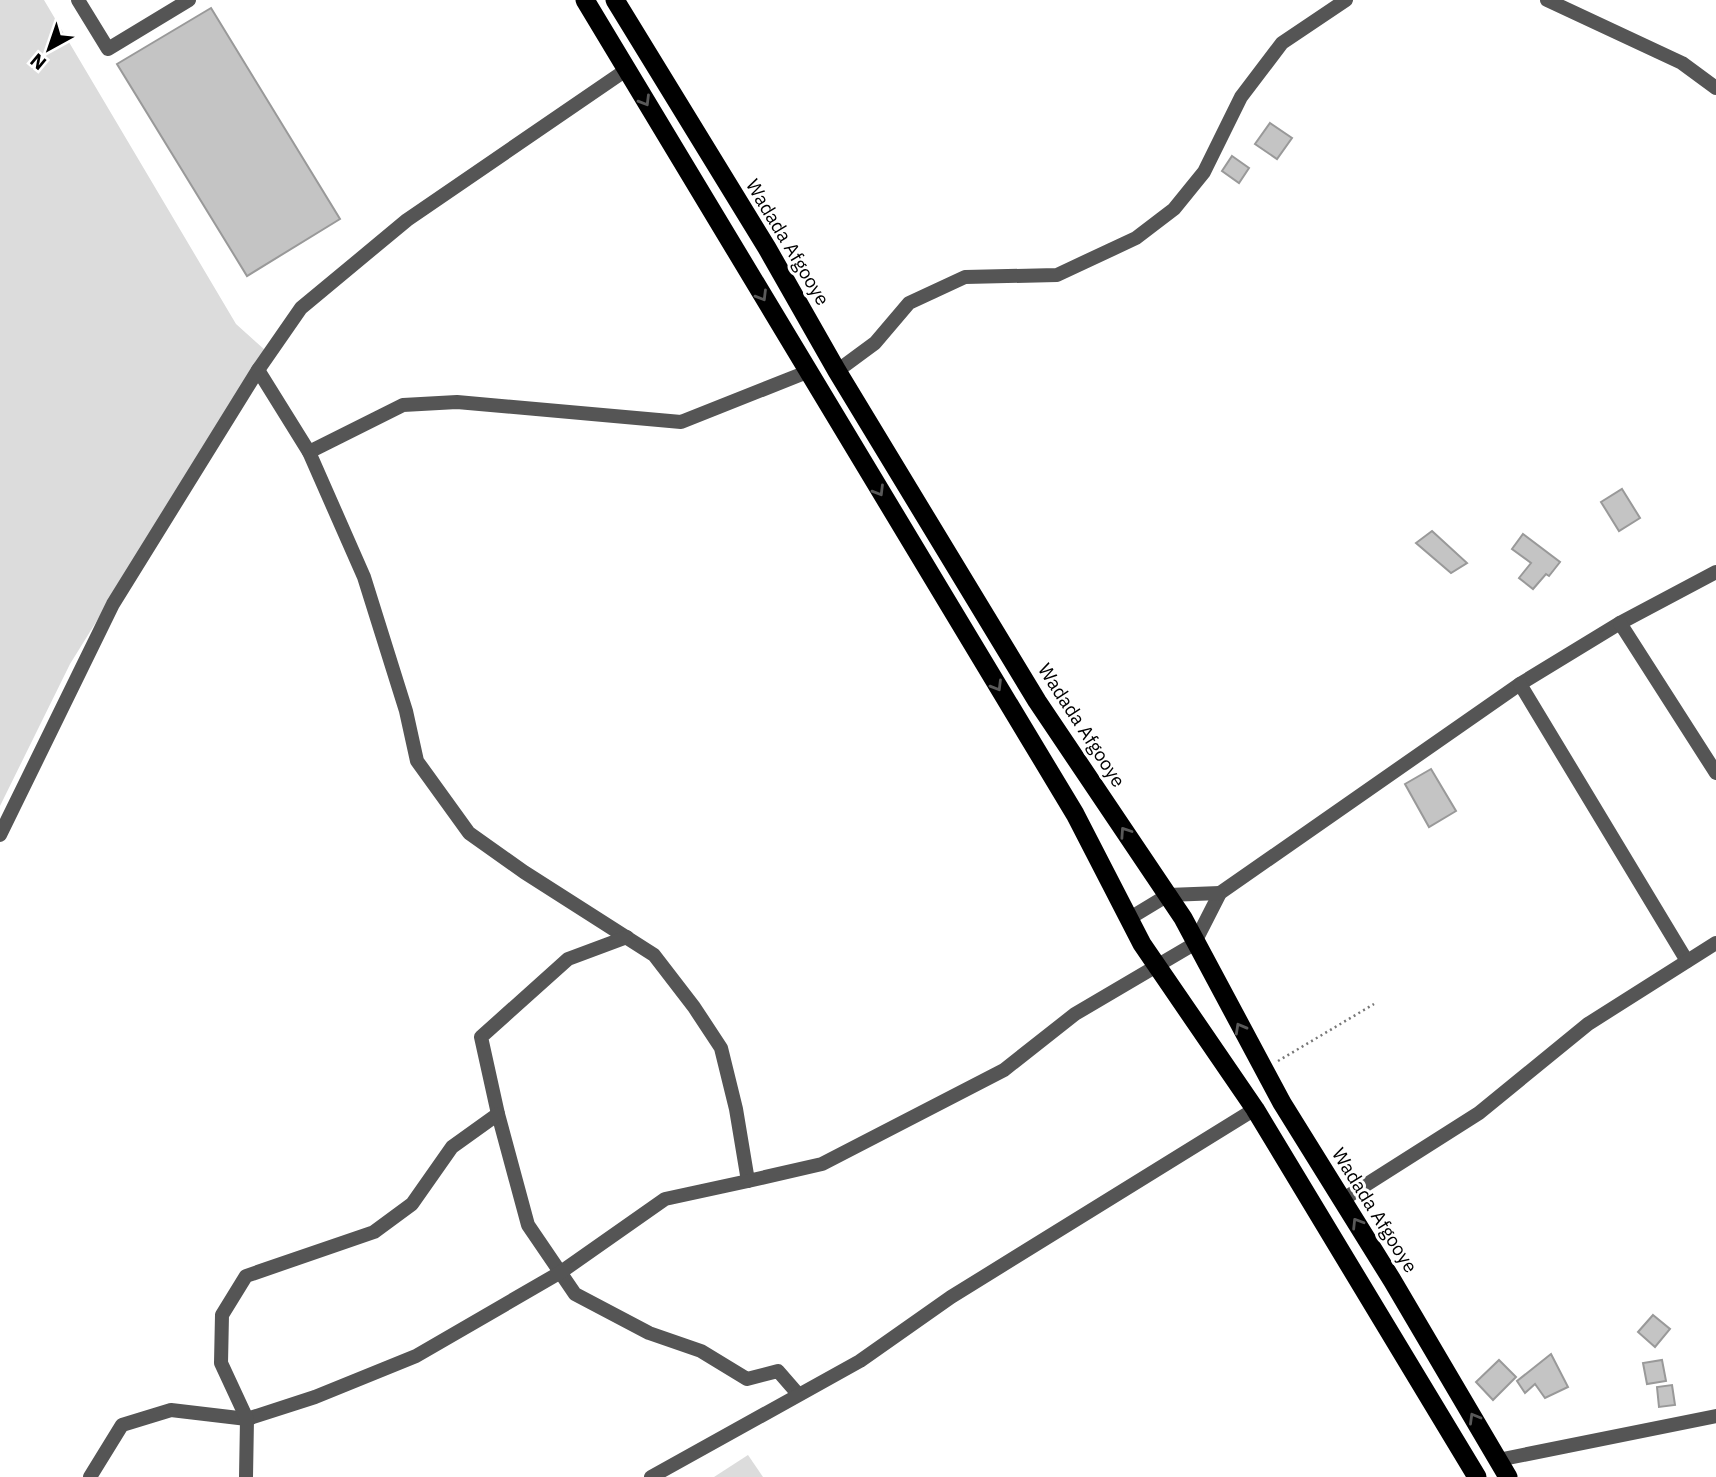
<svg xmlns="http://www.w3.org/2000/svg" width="1716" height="1477" font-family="'IBM Plex Sans',sans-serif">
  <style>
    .green { fill: #dcdcdc }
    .building { fill: #c4c4c4; stroke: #999; stroke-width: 2 }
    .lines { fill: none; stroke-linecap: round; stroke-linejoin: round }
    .path { stroke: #777; stroke-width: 2.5; stroke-dasharray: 2 3.5; stroke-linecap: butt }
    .minor { stroke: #555; stroke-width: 14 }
    .trunk { stroke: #000; stroke-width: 19 }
    .oneway { stroke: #595959 }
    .labels { text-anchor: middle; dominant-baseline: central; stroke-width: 6; stroke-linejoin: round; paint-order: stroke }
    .street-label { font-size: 19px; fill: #000; stroke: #fff }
  </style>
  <rect width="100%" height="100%" fill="#fff"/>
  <g class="green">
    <polygon points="0,0 44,0 236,324 265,350 70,664 0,806"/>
    <polygon points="748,1455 763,1477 714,1477"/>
  </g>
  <g class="building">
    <polygon points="211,8 340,219 247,276 117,64"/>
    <polygon points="1270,123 1292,138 1277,159 1255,144"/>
    <polygon points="1232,156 1249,168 1239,183 1222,171"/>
    <polygon points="1622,489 1640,518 1619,531 1601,502"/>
    <polygon points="1432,531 1467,563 1451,573 1416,543"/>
    <polygon points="1523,534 1560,562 1549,576 1546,574 1533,589 1519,578 1531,563 1512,549"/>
    <polygon points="1431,769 1456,811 1429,827 1405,784"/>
    <polygon points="1653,1315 1670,1329 1655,1347 1638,1332"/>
    <polygon points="1551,1354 1568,1387 1545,1398 1535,1384 1525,1393 1517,1381"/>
    <polygon points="1499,1360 1516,1377 1493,1400 1476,1382"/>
    <polygon points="1662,1360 1666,1381 1647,1384 1643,1363"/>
    <polygon points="1672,1385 1675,1405 1659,1407 1657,1387"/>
  </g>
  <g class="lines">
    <polyline class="path" points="1278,1061 1374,1004"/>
    <g class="minor">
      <polyline points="78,0 108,49 189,0"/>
      <polyline points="1547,0 1682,63 1716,88"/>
      <polyline points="258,370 301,308 407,220 626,70"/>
      <polyline points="837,371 875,343 909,303 965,277 1057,275 1136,238 1174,209 1204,172 1241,97 1282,43 1346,0"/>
      <polyline points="309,452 364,577 406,711 417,761 469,833 524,872 654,955 694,1007 721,1048 736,1109 748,1181 822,1164 1004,1070 1075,1014 1194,944 1220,893 1520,684 1620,623 1716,572"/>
      <polyline points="1620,623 1716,773"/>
      <polyline points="1520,684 1687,961"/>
      <polyline points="0,835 113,604 258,370 309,452 403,405 457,402 681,422 807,372"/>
      <polyline points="1130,918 1168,895 1220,893"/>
      <polyline points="627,937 568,959 481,1037 498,1114 528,1225 575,1294 649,1333 701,1351 747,1379 778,1371 798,1394"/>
      <polyline points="1342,1200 1479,1113 1588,1024 1716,943"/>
      <polyline points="1498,1460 1716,1416"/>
      <polyline points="90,1477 122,1425 171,1410 247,1419 315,1397 416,1356 561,1272 665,1199 748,1181"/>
      <polyline points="246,1477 247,1419 221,1363 222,1315 246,1276 374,1232 412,1204 452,1147 498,1114"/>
      <polyline points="651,1477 860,1361 951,1297 1255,1109"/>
    </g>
    <g class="trunk">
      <polyline points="585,0 1075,814 1142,944 1255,1109 1477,1477"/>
      <polyline points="615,0 767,248 837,371 1037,701 1183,918 1282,1103 1392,1280 1508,1477"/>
    </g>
  </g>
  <defs><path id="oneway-chevron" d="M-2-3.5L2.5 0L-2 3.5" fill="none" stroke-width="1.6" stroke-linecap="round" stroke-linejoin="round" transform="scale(1.75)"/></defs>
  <g class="oneway">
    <use href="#oneway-chevron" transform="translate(645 101) rotate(59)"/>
    <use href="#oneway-chevron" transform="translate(762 296) rotate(59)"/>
    <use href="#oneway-chevron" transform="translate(879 491) rotate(59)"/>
    <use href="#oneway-chevron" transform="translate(997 686) rotate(59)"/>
    <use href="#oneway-chevron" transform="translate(1125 832) rotate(-124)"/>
    <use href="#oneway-chevron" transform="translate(1240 1028) rotate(-119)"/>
    <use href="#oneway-chevron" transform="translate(1357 1223) rotate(-122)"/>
    <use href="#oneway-chevron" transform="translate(1474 1418) rotate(-120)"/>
  </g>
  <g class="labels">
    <g class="street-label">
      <text transform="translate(788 242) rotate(59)">Wadada Afgooye</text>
      <text transform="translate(1082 725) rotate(57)">Wadada Afgooye</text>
      <text transform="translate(1375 1210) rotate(58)">Wadada Afgooye</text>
    </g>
  </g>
  <g transform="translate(49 49) rotate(220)" stroke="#ffffff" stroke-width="5" paint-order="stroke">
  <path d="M0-5L12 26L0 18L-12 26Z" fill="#000000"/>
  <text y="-10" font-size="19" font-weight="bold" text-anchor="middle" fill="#000000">N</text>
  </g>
</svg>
